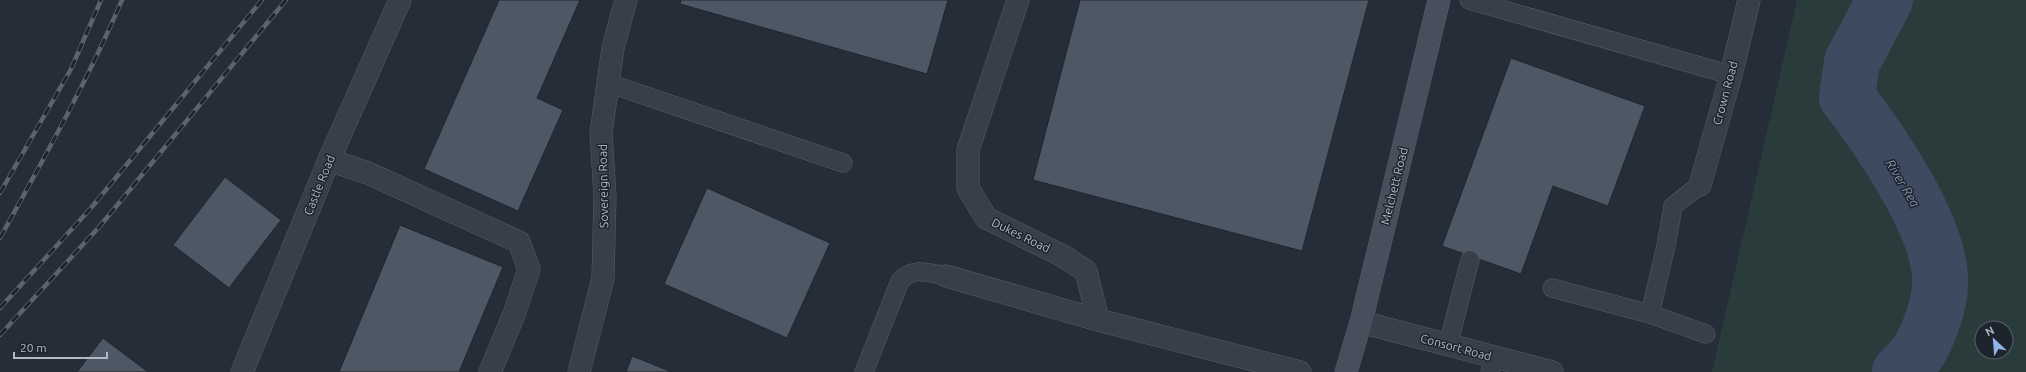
<svg xmlns="http://www.w3.org/2000/svg" width="2026" height="372" font-family="Ubuntu,sans-serif">
  <style>
    .green { fill: #2a3b3c; fill-rule: evenodd }
    .lines { fill: none; stroke-linecap: round; stroke-linejoin: round }
    .river { stroke: #3d4a60; stroke-width: 56 }
    .building { fill: #4e5764; stroke: #202630 }
    .lane-casing { stroke: #575d67; stroke-width: 19 }
    .street-casing { stroke: #575d67; stroke-width: 23 }
    .secondary-casing { stroke: #575d67; stroke-width: 23 }
    .lane { stroke: #393f49; stroke-width: 18 }
    .street { stroke: #393f49; stroke-width: 22 }
    .secondary { stroke: #474e5c; stroke-width: 22 }
    .rail-casing { stroke: #5b6370; stroke-width: 4.5 }
    .rail { stroke: #1e242e; stroke-width: 3; stroke-dasharray: 9; stroke-linecap: butt }
    .labels { text-anchor: middle; dominant-baseline: central; stroke-width: 3; stroke-linejoin: round; paint-order: stroke }
    .street-label { font-size: 12px; fill: #b4bac5; stroke: #1e242e }
    .water-label { font-size: 13px; font-style: italic; fill: #808faa; stroke: #1e242e }
  </style>
  <rect width="100%" height="100%" fill="#252d39"/>
  <path class="green" d="M1797,0h229v372h-314zM1982,328h24v24h-24z"/>
  <g class="lines">
    <path class="river" d="M1885,0l-33,62 -5,35c33,43 96,133 93,188 -1,22 -10,45 -20,64 -5,8 -13,16 -20,23"/>
  </g>
  <g class="building">
    <polygon points="499,0 580,0 537,98 563,110 518,211 424,169"/>
    <polygon points="681,0 948,0 927,74 680,4"/>
    <polygon points="1080,0 1369,0 1302,251 1033,180"/>
    <polygon points="1511,58 1645,106 1608,206 1553,186 1521,274 1442,246"/>
    <polygon points="225,177 281,220 229,288 173,245"/>
    <polygon points="707,188 830,243 787,338 664,284"/>
    <polygon points="400,225 503,267 459,372 339,372"/>
    <polygon points="103,338 148,372 77,372"/>
    <polygon points="632,356 672,372 626,372"/>
  </g>
  <g class="lines">
    <defs>
      <g id="lane">
        <polyline points="1469,0 1731,75"/>
        <polyline points="608,83 843,163"/>
        <polyline points="1552,288 1650,314 1666,246 1673,206 1700,185"/>
        <polyline points="1650,314 1706,334"/>
        <polyline points="1448,345 1470,260"/>
        <path d="M864,372l36,-91c14,-15 28,-8 46,-5"/>
        <polyline points="1490,372 1493,357"/>
      </g>
      <g id="street">
        <polyline points="1018,0 968,150 968,188 986,218 1063,256 1086,271 1098,320"/>
        <polyline points="329,160 368,173 519,242 529,269 515,312 490,372"/>
        <polyline points="1700,185 1731,75 1749,0"/>
        <polyline points="946,276 1098,320 1300,372"/>
        <polyline points="1361,322 1552,372"/>
        <polyline points="242,372 329,160 400,0"/>
        <polyline points="579,372 603,278 605,196 601,133 613,48 626,0"/>
      </g>
      <polyline id="secondary" points="1346,372 1361,322 1439,0"/>
    </defs>
    <use href="#lane" class="lane-casing"/>
    <use href="#street" class="street-casing"/>
    <use href="#secondary" class="secondary-casing"/>
    <use href="#lane" class="lane"/>
    <use href="#street" class="street"/>
    <use href="#secondary" class="secondary"/>
    <defs>
      <g id="rail">
        <polyline points="0,193 71,69 101,0"/>
        <path d="M0,238c43,-78 87,-156 122,-238"/>
        <polyline points="0,308 91,208 262,0"/>
        <polyline points="0,335 100,226 286,0"/>
      </g>
    </defs>
    <use href="#rail" class="rail-casing"/>
    <use href="#rail" class="rail"/>
  </g>
  <g class="labels">
    <g class="street-label">
      <text transform="translate(1725 93) rotate(-75)">Crown Road</text>
      <text transform="translate(319 185) rotate(-68)">Castle Road</text>
      <text transform="translate(603 186) rotate(-91)">Sovereign Road</text>
      <text transform="translate(1394 186) rotate(-76)">Melchett Road</text>
      <text transform="translate(1021 235) rotate(26)">Dukes Road</text>
      <text transform="translate(1456 347) rotate(15)">Consort Road</text>
    </g>
    <g class="water-label">
      <text transform="translate(1903 183) rotate(59)">River Rea</text>
    </g>
  </g>
  <g transform="translate(1994 340) rotate(334)"><circle r="19" fill="#1e242e" stroke="#5a606a"/>
  <path d="M0-3L7 15L0 10L-7 15Z" fill="#94b2ea"/>
  <text y="-6" font-size="11" font-weight="bold" text-anchor="middle" fill="#b4bac5">N</text>
  </g>
  <path d="M14 352v6h93v-6" fill="none" stroke="#b4bac5" stroke-width="2"/>
  <text x="20" y="352" font-size="12" fill="#b4bac5" stroke="#1e242e" stroke-width="3" paint-order="stroke">20 m</text>
</svg>
